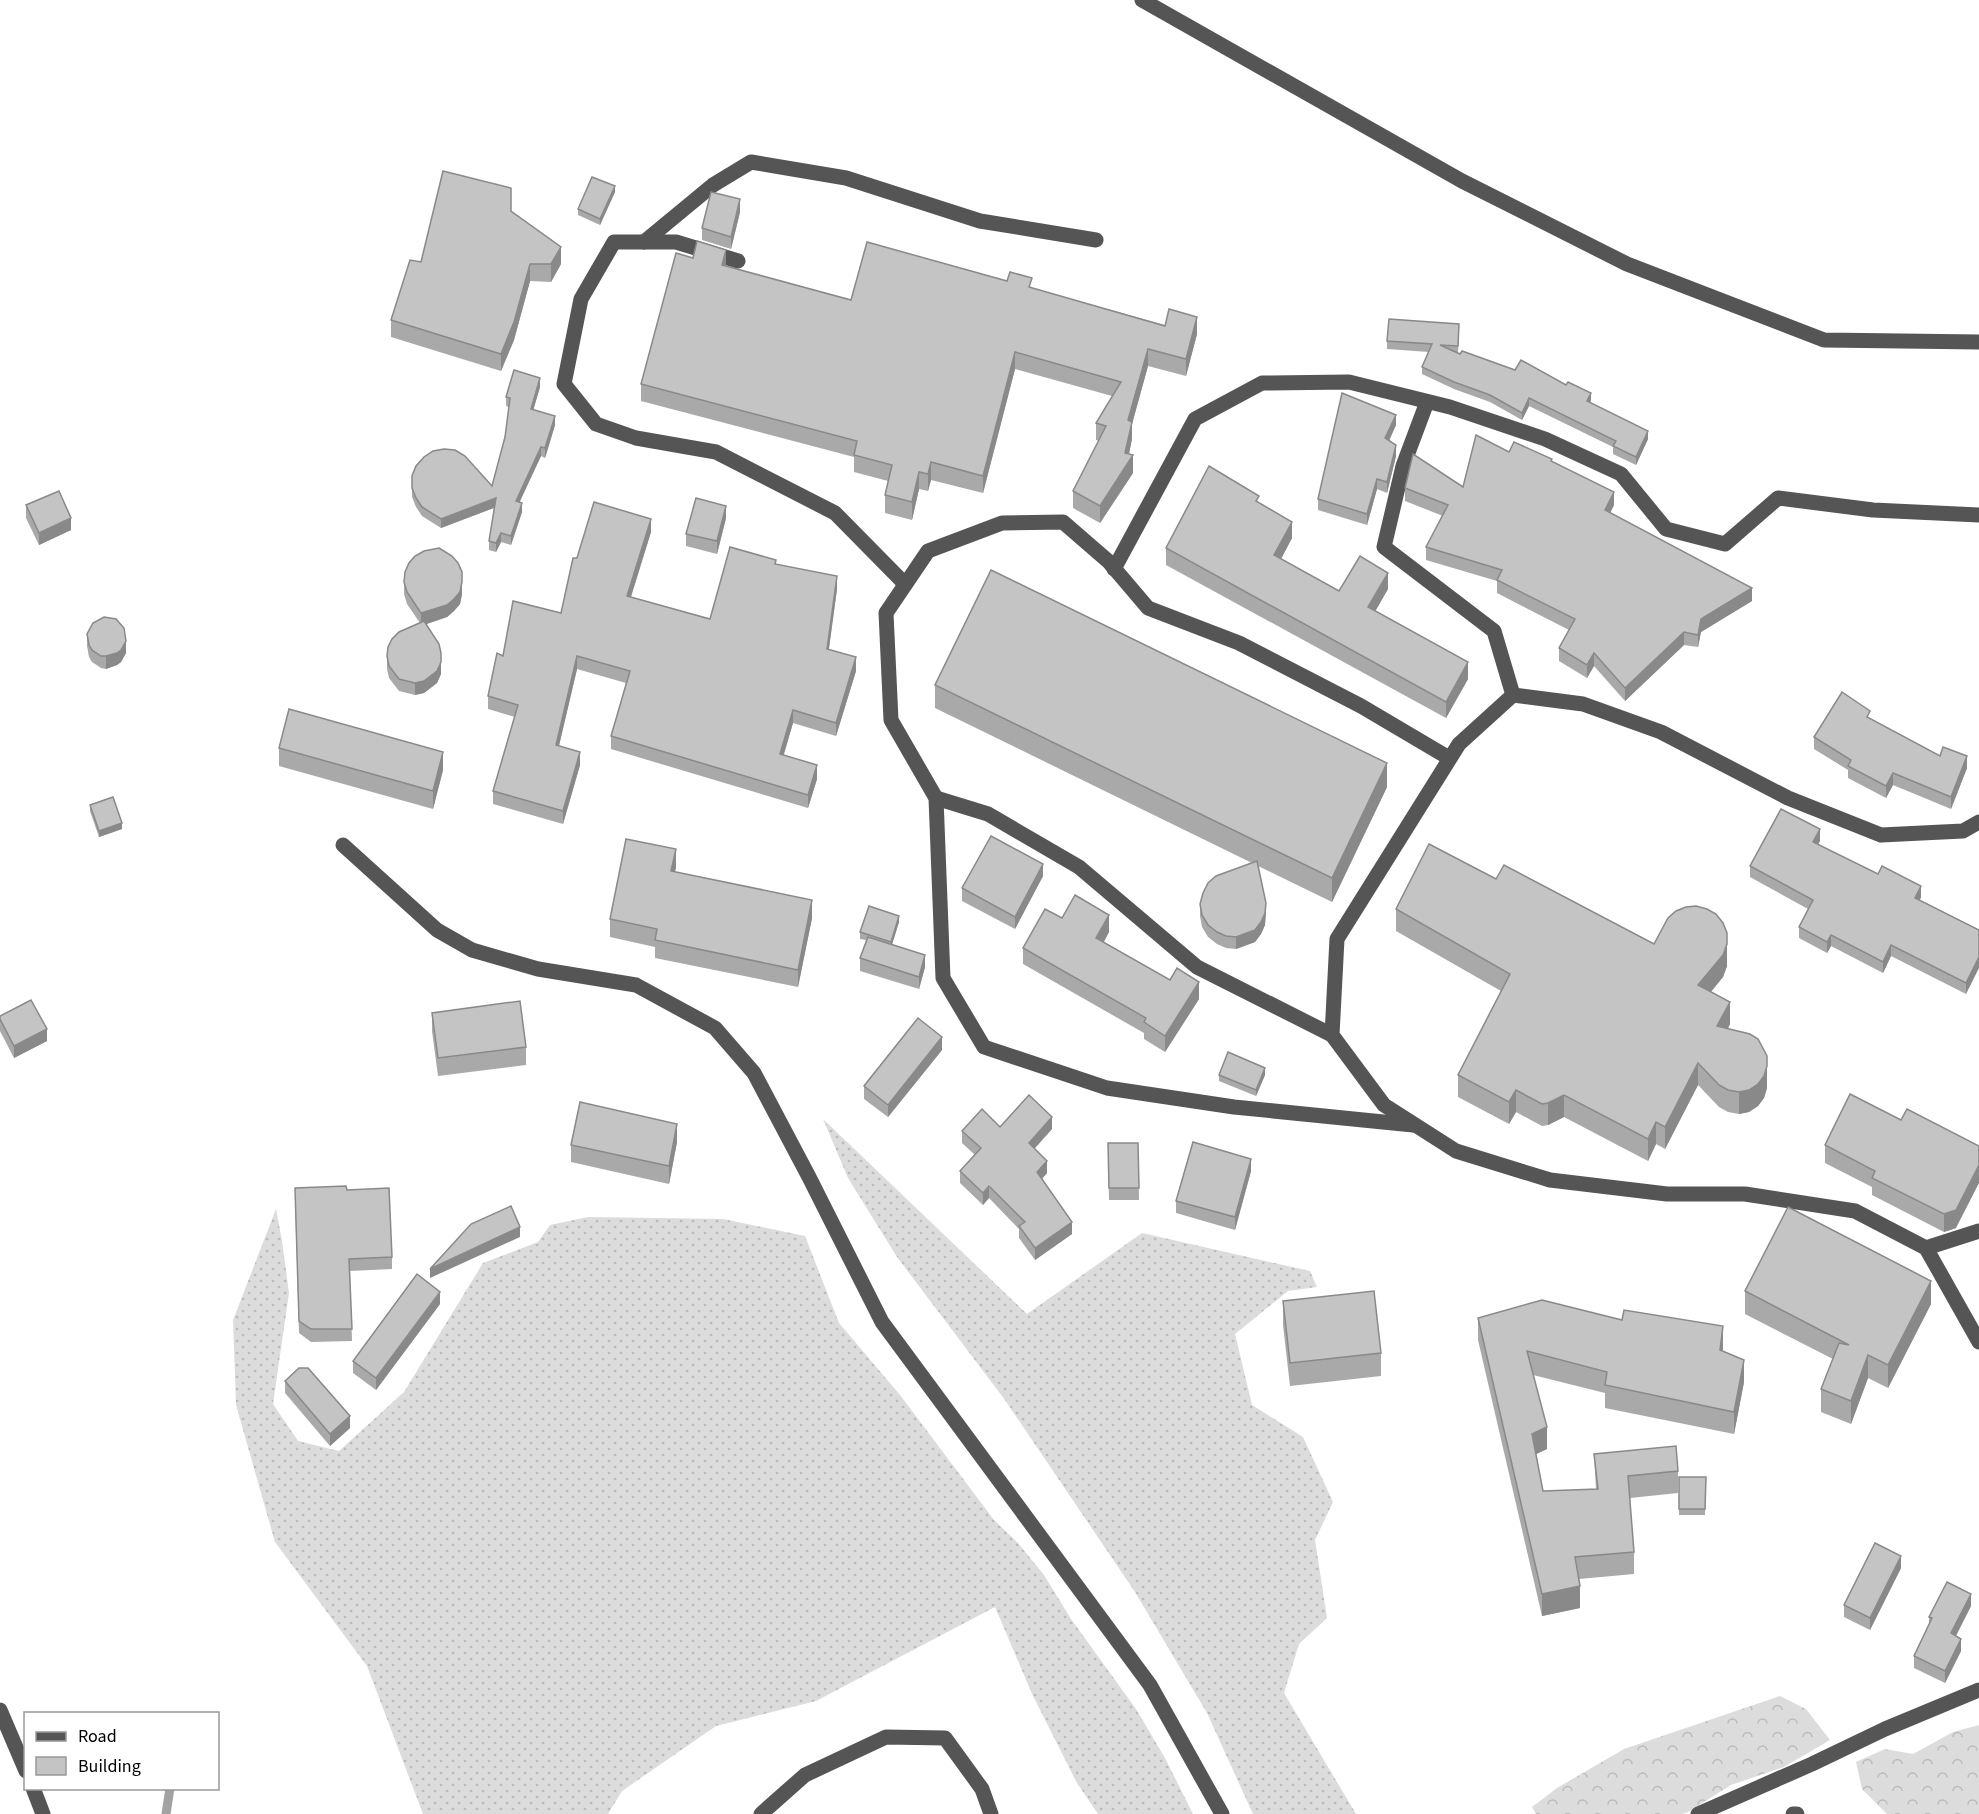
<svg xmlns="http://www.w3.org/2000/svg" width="1979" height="1814" font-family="'Source Sans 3',sans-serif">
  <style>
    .grass { fill: url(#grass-dots) }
    .forest { fill: url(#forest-crowns) }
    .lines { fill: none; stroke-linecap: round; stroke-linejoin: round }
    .stream { stroke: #a3a3a3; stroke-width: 9 }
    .minor { stroke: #555; stroke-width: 15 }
    .wall { fill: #a9a9a9 }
    .shaded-wall { fill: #898989 }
    .building { fill: #c4c4c4; stroke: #898989; stroke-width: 1.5 }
  </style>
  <defs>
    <pattern id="grass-dots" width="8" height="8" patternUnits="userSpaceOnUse" patternTransform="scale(1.5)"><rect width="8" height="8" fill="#dcdcdc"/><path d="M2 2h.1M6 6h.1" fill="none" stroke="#bbb" stroke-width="1.8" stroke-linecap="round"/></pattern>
    <pattern id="forest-crowns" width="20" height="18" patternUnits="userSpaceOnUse" patternTransform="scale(1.5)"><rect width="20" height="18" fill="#dcdcdc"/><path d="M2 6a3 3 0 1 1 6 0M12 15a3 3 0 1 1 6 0" fill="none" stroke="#bbb"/></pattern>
  </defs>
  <rect width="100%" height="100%" fill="#fff"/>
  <g class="grass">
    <polygon points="823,1119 1027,1314 1142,1233 1310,1271 1317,1287 1288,1291 1235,1334 1252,1405 1303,1437 1333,1502 1315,1540 1327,1618 1299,1644 1284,1693 1356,1814 1253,1814 1207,1713 1135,1592 1005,1400 897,1257 848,1178"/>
    <polygon points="276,1209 282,1241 289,1293 273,1404 298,1441 339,1451 404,1392 483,1263 538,1242 550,1225 588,1217 723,1219 805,1236 839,1323 900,1395 994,1520 1018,1543 1044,1575 1071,1619 1136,1709 1165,1758 1193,1814 1098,1814 1077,1783 1033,1696 995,1607 816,1701 716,1726 622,1791 608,1814 423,1814 367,1666 275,1542 236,1405 233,1320"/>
  </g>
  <g class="forest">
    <polygon points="1780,1696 1806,1709 1830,1740 1784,1767 1731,1785 1688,1812 1682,1814 1536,1814 1532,1807 1557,1788 1624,1749"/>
    <polygon points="1979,1725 1979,1814 1887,1814 1862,1789 1856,1762 1885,1749 1913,1754 1953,1732"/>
  </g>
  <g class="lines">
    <polyline class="stream" points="166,1814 170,1788"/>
    <g class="minor">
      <polyline points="1142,0 1462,181 1627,264 1824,340 1979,342"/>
      <polyline points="644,242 713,185 751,162 846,178 980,221 1096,240"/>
      <polyline points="738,261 676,242 614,242 581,299 564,384 596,424 636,438 716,452 835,513 905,584"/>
      <polyline points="1427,402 1403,466 1384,547 1494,631 1513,695"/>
      <polyline points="1114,569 1195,419 1262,383 1349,382 1450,407 1545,439 1621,474 1666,529 1725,544 1778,498 1873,510 1979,515"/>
      <polyline points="936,798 988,814 1079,867 1197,967 1332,1035"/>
      <polyline points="1979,822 1963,831 1881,835 1788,798 1661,732 1583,704 1513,695 1459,744 1337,939 1332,1035 1384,1105 1456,1151 1550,1180 1667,1194 1745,1194 1855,1211 1926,1248 1979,1342"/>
      <polyline points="343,845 437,930 472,950 538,969 636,985 715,1028 754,1073 809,1177 882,1322 1150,1685 1222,1814"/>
      <polyline points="1413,1125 1234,1107 1107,1088 984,1047 943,978 936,798 891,720 886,613 928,551 1002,523 1063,522 1108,561 1148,608 1239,643 1361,706 1449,758"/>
      <polyline points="1926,1248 1979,1231"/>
      <polyline points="0,1710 26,1771"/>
      <polyline points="33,1788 43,1814"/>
      <polyline points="761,1814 805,1775 886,1737 945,1738 982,1789 991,1814"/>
      <polyline points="1698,1814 1812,1764 1885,1729 1979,1690"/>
      <polyline points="1793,1814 1797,1814"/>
    </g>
  </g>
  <g class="wall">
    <polygon points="615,192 600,225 578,215 578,209"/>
    <polygon points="511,211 561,264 551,282 530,281 514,340 501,371 391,337 391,320 421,262"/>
    <polygon points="740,212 731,249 702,240 702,228"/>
    <polygon points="726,266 851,300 1032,288 1197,334 1186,376 1148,366 1132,424 1132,439 1129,454 1133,473 1100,523 1073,508 1073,491 1099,441 1096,440 1096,423 1112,396 1015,369 983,493 931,480 928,491 919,489 912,520 885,513 885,495 888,481 854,472 854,457 641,401 641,384"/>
    <polygon points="1459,332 1458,353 1591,400 1590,403 1648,439 1636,465 1613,454 1613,447 1529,406 1522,420 1490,402 1454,389 1422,374 1422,367 1429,352 1387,349 1387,341"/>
    <polygon points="540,387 533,410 555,425 545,458 541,456 519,502 522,512 511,545 501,542 496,552 489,550 489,541 494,508 441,528 422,516 416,507 412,497 412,476 492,486 505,437 509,407 506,406 506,397"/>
    <polygon points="1396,425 1389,441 1396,456 1387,493 1377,489 1367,525 1318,510 1318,499"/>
    <polygon points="1509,452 1552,461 1614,505 1610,513 1752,601 1701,632 1698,647 1684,645 1625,701 1594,666 1587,678 1559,661 1559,648 1569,630 1497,593 1497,581 1426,560 1426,547 1443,516 1405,501 1405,488 1463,487"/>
    <polygon points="1259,503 1292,538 1281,559 1339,591 1388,589 1375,611 1468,679 1446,718 1166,565 1166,548"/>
    <polygon points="26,505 71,530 39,545 26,518"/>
    <polygon points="726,518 717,554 686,546 686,534"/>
    <polygon points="651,532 631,597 710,619 776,564 837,589 829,649 856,671 836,736 793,723 783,755 817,779 808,808 611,749 611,736 626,683 577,669 559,746 580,765 563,824 493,804 493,791 515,717 488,709 488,696 503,656 561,613 577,558"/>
    <polygon points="404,582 462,594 460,604 454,611 447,617 426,624 441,665 441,674 437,683 424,693 415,695 399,691 389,678 387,669 387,656 420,623 407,604 404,594"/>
    <polygon points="87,634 126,653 121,662 117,665 106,669 101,668 92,662 89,657 87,646"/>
    <polygon points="935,685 1387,787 1332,902 1258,866 1266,915 1265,925 1261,934 1255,942 1236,949 1226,948 1217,944 1208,937 1202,927 1200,916 1200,904 1252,863 935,708"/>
    <polygon points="1870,719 1940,756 1967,768 1951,809 1893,785 1886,798 1848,778 1848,770 1814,749 1814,737"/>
    <polygon points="279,748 443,770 433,809 279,766"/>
    <polygon points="90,805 122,829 99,837 90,811"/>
    <polygon points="1820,841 1818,844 1921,897 1920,900 1979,930 1966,994 1891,956 1883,973 1831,946 1827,953 1799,938 1799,927 1808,909 1750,877 1750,866"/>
    <polygon points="676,867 675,872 812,918 798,987 655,958 655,947 610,937 610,919"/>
    <polygon points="1043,876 1015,929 962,901 962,888"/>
    <polygon points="1496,879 1654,944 1727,966 1723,977 1711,992 1730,1024 1728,1029 1767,1088 1764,1098 1758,1106 1749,1112 1739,1114 1728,1112 1719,1107 1698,1085 1665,1149 1656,1144 1648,1161 1564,1117 1548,1125 1542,1126 1516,1112 1509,1124 1458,1097 1458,1075 1501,991 1396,931 1396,909"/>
    <polygon points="1062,918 1109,932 1104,942 1199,999 1165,1052 1144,1039 1144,1033 1023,964 1023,948"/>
    <polygon points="899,922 892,944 925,967 919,989 860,971 860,958 866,940 860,939 860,932"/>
    <polygon points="432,1013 526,1047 526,1065 438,1076 432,1031"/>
    <polygon points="0,1016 47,1041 14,1058 0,1031"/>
    <polygon points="942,1050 888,1117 864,1099 864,1086"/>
    <polygon points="1219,1075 1265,1075 1256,1096 1219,1081"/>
    <polygon points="1850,1094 1956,1228 1944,1232 1872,1195 1872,1187 1825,1163 1825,1145"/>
    <polygon points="1000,1127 1052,1129 1034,1148 1047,1173 1042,1179 1072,1234 1035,1260 1019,1238 1019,1229 989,1198 983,1205 960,1183 960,1171 975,1155 962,1143 962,1131"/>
    <polygon points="677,1142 669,1184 571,1162 571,1145"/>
    <polygon points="1108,1143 1138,1143 1139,1200 1109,1200"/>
    <polygon points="1251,1171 1235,1230 1176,1213 1176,1201"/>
    <polygon points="347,1190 392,1257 392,1269 350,1271 352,1341 311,1342 299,1333 295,1200"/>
    <polygon points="1745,1291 1931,1304 1888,1388 1868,1378 1851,1424 1821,1412 1821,1389 1833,1359 1745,1314"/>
    <polygon points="1283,1301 1381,1353 1381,1376 1290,1386 1283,1325"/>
    <polygon points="440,1304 376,1390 353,1373 353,1361"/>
    <polygon points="1478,1318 1723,1348 1723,1351 1744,1382 1734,1434 1605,1408 1605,1393 1533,1375 1547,1449 1536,1454 1543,1491 1596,1489 1594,1454 1678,1471 1678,1493 1630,1498 1634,1552 1634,1574 1579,1579 1580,1608 1542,1616 1478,1340"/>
    <polygon points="285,1381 350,1428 330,1446 285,1393"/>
    <polygon points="1679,1477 1706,1477 1705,1515 1679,1515"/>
    <polygon points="1901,1568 1870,1630 1844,1617 1844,1605"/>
    <polygon points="1971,1606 1956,1636 1961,1651 1945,1683 1914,1668 1914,1656 1929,1625 1929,1617"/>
  </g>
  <g class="shaded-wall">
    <polygon points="615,186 615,192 600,225 600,219"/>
    <polygon points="740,199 740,212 731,249 731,237"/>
    <polygon points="561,247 561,264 551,282 551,264"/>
    <polygon points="726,250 726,268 722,265"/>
    <polygon points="530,264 530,281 514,340 501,371 501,354"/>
    <polygon points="1197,317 1197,334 1186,376 1186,359"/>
    <polygon points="1148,349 1148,366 1132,424 1132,439 1126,467 1133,455 1133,473 1100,523 1100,506 1125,453 1128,420"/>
    <polygon points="1015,352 1015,369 983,493 983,476"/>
    <polygon points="540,378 540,387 531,418 531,409"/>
    <polygon points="1591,393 1591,400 1587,409 1587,401"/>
    <polygon points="1529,398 1529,406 1522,420 1522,413"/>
    <polygon points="1396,415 1396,425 1385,449 1385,438"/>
    <polygon points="555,416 555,425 545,458 545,448"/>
    <polygon points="1648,431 1648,439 1636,465 1636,457"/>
    <polygon points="1396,445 1396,456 1387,493 1387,482"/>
    <polygon points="541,447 541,456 516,510 516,501"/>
    <polygon points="931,462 931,480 928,491 928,474"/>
    <polygon points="919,472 919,489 912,520 912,502"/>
    <polygon points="1377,479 1377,489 1367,525 1367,514"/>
    <polygon points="1614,492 1614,505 1605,523 1605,510"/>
    <polygon points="496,498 496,507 441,528 441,519"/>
    <polygon points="522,503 522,512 511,545 511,536"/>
    <polygon points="726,506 726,518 717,554 717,541"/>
    <polygon points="71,518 71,530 39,545 39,533"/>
    <polygon points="651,519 651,532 627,609 627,596"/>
    <polygon points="1292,522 1292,538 1274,572 1274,555"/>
    <polygon points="501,533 501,542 496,552 496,543"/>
    <polygon points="1388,573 1388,589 1368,624 1368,607"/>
    <polygon points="837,576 837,589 827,662 827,649"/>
    <polygon points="462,582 462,594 460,604 454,611 447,617 421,626 421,613"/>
    <polygon points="1752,588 1752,601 1701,632 1698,647 1698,635 1701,619"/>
    <polygon points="1684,632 1684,645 1625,701 1625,688"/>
    <polygon points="126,641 126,653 121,662 117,665 106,669 106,656"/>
    <polygon points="441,653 441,674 437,683 424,693 415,695 415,683"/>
    <polygon points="1594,653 1594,666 1587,678 1587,665"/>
    <polygon points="577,656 577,669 556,758 556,745"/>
    <polygon points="856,657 856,671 836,736 836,723"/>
    <polygon points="1468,662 1468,679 1446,718 1446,702"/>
    <polygon points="793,710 793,723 780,768 780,754"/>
    <polygon points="443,752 443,770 433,809 433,791"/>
    <polygon points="580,752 580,765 563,824 563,811"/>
    <polygon points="1967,756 1967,768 1951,809 1951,797"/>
    <polygon points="1387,763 1387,787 1332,902 1332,878"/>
    <polygon points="817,765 817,779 808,808 808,795"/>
    <polygon points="1893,773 1893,785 1886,798 1886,786"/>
    <polygon points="122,823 122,829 99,837 99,831"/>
    <polygon points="1820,829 1820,841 1813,853 1813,842"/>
    <polygon points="676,849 676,867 671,889 671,871"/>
    <polygon points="1043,864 1043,876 1015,929 1015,917"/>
    <polygon points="1921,886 1921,897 1915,909 1915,898"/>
    <polygon points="812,900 812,918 798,987 798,970"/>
    <polygon points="1266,903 1265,925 1261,934 1255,942 1236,949 1236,937"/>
    <polygon points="1109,915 1109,932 1096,955 1096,938"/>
    <polygon points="899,916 899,922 891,948 891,942"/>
    <polygon points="1831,935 1831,946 1827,953 1827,942"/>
    <polygon points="1727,944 1727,966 1723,977 1698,1007 1698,985"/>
    <polygon points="1891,945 1891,956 1883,973 1883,962"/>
    <polygon points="925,955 925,967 919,989 919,977"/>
    <polygon points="1979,957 1979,968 1966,994 1966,983"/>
    <polygon points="1199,982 1199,999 1165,1052 1165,1036"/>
    <polygon points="1730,1002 1730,1024 1717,1048 1717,1026"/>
    <polygon points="47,1029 47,1041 14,1058 14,1046"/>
    <polygon points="942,1037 942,1050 888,1117 888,1105"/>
    <polygon points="1698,1063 1698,1085 1665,1149 1665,1127"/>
    <polygon points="1767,1066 1767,1088 1764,1098 1758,1106 1749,1112 1739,1114 1739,1092"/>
    <polygon points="1265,1068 1265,1075 1256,1096 1256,1090"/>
    <polygon points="1516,1090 1516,1112 1509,1124 1509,1102"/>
    <polygon points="1564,1095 1564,1117 1548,1125 1548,1103"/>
    <polygon points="1052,1117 1052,1129 1029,1155 1029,1143"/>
    <polygon points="1656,1122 1656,1144 1648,1161 1648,1139"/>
    <polygon points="677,1124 677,1142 669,1184 669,1166"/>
    <polygon points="1251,1159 1251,1171 1235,1230 1235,1217"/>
    <polygon points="1047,1161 1047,1173 1037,1184 1037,1172"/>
    <polygon points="1979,1165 1979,1183 1956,1228 1944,1232 1944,1214"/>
    <polygon points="989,1186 989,1198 983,1205 983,1193"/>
    <polygon points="1072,1222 1072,1234 1035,1260 1035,1248"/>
    <polygon points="520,1227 520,1237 430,1278 430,1269"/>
    <polygon points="1931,1281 1931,1304 1888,1388 1888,1365"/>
    <polygon points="440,1292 440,1304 376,1390 376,1378"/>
    <polygon points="1723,1326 1723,1348 1720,1372 1720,1350"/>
    <polygon points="1868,1355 1868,1378 1851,1424 1851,1401"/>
    <polygon points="1744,1360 1744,1382 1734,1434 1734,1412"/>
    <polygon points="350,1416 350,1428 330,1446 330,1434"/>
    <polygon points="1547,1427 1547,1449 1532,1456 1532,1434"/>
    <polygon points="1901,1556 1901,1568 1870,1630 1870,1618"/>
    <polygon points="1580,1586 1580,1608 1542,1616 1542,1594"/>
    <polygon points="1971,1594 1971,1606 1951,1645 1951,1633"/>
    <polygon points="1961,1639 1961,1651 1945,1683 1945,1671"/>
  </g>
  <g class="building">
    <polygon points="443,171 511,188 511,211 561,247 551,264 530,264 514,322 501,354 391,320 410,260 421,262"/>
    <polygon points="592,177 615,186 600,219 578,209"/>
    <polygon points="711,192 740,199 731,237 702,228"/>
    <polygon points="697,241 726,250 722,265 851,300 867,242 1007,281 1010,272 1032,278 1029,287 1165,326 1169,309 1197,317 1186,359 1148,349 1128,420 1132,422 1125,453 1133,455 1100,506 1073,491 1106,426 1096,423 1121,382 1015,352 983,476 931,462 928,474 919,472 912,502 885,495 892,465 854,455 857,441 641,384 676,253 693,258"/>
    <polygon points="1389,319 1459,324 1458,346 1440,345 1460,354 1462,351 1515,370 1521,360 1566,385 1568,382 1591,393 1587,401 1648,431 1636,457 1613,446 1616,441 1529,398 1522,413 1490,395 1454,382 1422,367 1432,344 1387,341"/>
    <polygon points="514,370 540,378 531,409 555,416 545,448 541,447 516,501 522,503 511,536 501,533 496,543 489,541 496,498 441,519 422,507 416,498 412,488 412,476 416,466 424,457 433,451 444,449 455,450 465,456 492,486 505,437 510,398 506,397"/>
    <polygon points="1342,393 1396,415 1385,438 1396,445 1387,482 1377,479 1367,514 1318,499"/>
    <polygon points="1476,435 1509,452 1514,442 1552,459 1551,461 1614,492 1605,510 1752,588 1701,619 1698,635 1684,632 1625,688 1594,653 1587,665 1559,648 1575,619 1497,580 1502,570 1426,547 1448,505 1405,488 1413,454 1463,487"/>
    <polygon points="1209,466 1259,496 1256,501 1292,522 1274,555 1339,591 1360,556 1388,573 1368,607 1468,662 1446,702 1166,548"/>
    <polygon points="59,491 71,518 39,533 26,505"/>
    <polygon points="696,498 726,506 717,541 686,534"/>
    <polygon points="594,502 651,519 627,596 710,619 730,547 776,560 775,564 837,576 827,649 856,657 836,723 793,710 780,754 817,765 808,795 611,736 630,671 577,656 556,745 580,752 563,811 493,791 518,705 488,696 497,653 503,656 513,601 561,613 573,558 577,558"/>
    <polygon points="439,548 452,556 458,563 462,572 462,582 460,592 454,599 447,605 421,613 407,592 404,582 405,572 409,563 415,556 424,551"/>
    <polygon points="991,570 1387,763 1332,878 935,685"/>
    <polygon points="104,617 116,619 124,628 126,641 121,650 117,653 106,656 101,656 92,650 89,645 87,634 93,623"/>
    <polygon points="424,621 439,644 441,653 441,662 437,671 424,681 415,683 399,679 389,666 387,656 388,647 392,639 399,632"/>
    <polygon points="1842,692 1870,711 1867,717 1940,756 1943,747 1967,756 1951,797 1893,773 1886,786 1848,766 1851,760 1814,737"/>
    <polygon points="289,709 443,752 433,791 279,748"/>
    <polygon points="113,797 122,823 99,831 90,805"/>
    <polygon points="1781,809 1820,829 1813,842 1878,874 1882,866 1921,886 1915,898 1979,930 1979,957 1966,983 1891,945 1883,962 1831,935 1827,942 1799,927 1813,900 1750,866"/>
    <polygon points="991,836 1043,864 1015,917 962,888"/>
    <polygon points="626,839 676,849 671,871 812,900 798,970 655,940 657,929 610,919"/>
    <polygon points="1429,844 1496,879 1504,865 1654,944 1668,918 1676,911 1686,907 1696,906 1707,909 1716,914 1723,923 1727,933 1727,944 1723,955 1698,985 1730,1002 1717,1026 1750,1034 1758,1039 1767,1056 1767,1066 1764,1076 1758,1084 1749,1090 1739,1092 1728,1090 1719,1085 1698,1063 1665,1127 1656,1122 1648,1139 1564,1095 1548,1103 1542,1104 1516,1090 1509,1102 1458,1075 1510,974 1396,909"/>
    <polygon points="1257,861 1266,903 1265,913 1261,922 1255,930 1236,937 1226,936 1217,932 1208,925 1202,915 1200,904 1203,893 1208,883 1216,876"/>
    <polygon points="1075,895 1109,915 1096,938 1170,980 1177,968 1199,982 1165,1036 1144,1022 1146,1018 1023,948 1045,909 1062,918"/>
    <polygon points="869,906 899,916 891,942 860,932"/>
    <polygon points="868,937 925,955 919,977 860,958"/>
    <polygon points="31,1000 47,1029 14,1046 0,1019 0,1016"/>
    <polygon points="520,1001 526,1047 438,1058 432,1013"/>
    <polygon points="918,1018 942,1037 888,1105 864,1086"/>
    <polygon points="1228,1052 1265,1068 1256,1090 1219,1075"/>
    <polygon points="1850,1094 1901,1120 1907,1109 1979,1146 1979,1165 1956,1210 1944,1214 1872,1178 1875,1171 1825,1145"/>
    <polygon points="1029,1095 1052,1117 1029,1143 1047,1161 1037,1172 1072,1222 1035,1248 1019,1226 1025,1222 989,1186 983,1193 960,1171 981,1148 962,1131 982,1109 1000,1127"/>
    <polygon points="580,1102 677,1124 669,1166 571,1145"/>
    <polygon points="1193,1142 1251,1159 1235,1217 1176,1201"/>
    <polygon points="1108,1143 1138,1143 1139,1188 1109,1188"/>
    <polygon points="346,1186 347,1190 389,1188 392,1257 349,1259 352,1329 311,1329 299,1321 295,1188"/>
    <polygon points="511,1206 520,1227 430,1269 471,1224"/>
    <polygon points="1788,1207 1931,1281 1888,1365 1868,1355 1851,1401 1821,1389 1839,1343 1849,1345 1745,1291"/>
    <polygon points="417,1274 440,1292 376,1378 353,1361"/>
    <polygon points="1374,1291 1381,1353 1290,1363 1283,1301"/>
    <polygon points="1542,1300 1622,1320 1624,1310 1723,1326 1720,1350 1744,1360 1734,1412 1605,1385 1607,1372 1527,1351 1547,1427 1532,1434 1543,1491 1598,1489 1594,1454 1676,1446 1678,1471 1628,1476 1634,1552 1575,1557 1580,1586 1542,1594 1478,1318"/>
    <polygon points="299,1368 308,1368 350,1416 330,1434 285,1381"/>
    <polygon points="1679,1477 1706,1477 1705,1509 1679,1509"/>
    <polygon points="1875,1543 1901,1556 1870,1618 1844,1605"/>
    <polygon points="1947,1582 1971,1594 1951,1633 1961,1639 1945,1671 1914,1656 1932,1618 1929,1617"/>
  </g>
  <rect x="24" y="1712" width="195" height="78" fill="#ffffff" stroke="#999999" stroke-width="1.5"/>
  <rect x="36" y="1732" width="30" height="9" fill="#555555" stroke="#999999" stroke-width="1.5"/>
  <text x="78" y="1742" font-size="18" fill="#000000">Road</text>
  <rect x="36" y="1757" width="30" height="18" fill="#c4c4c4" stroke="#999999" stroke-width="1.5"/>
  <text x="78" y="1772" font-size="18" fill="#000000">Building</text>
</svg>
